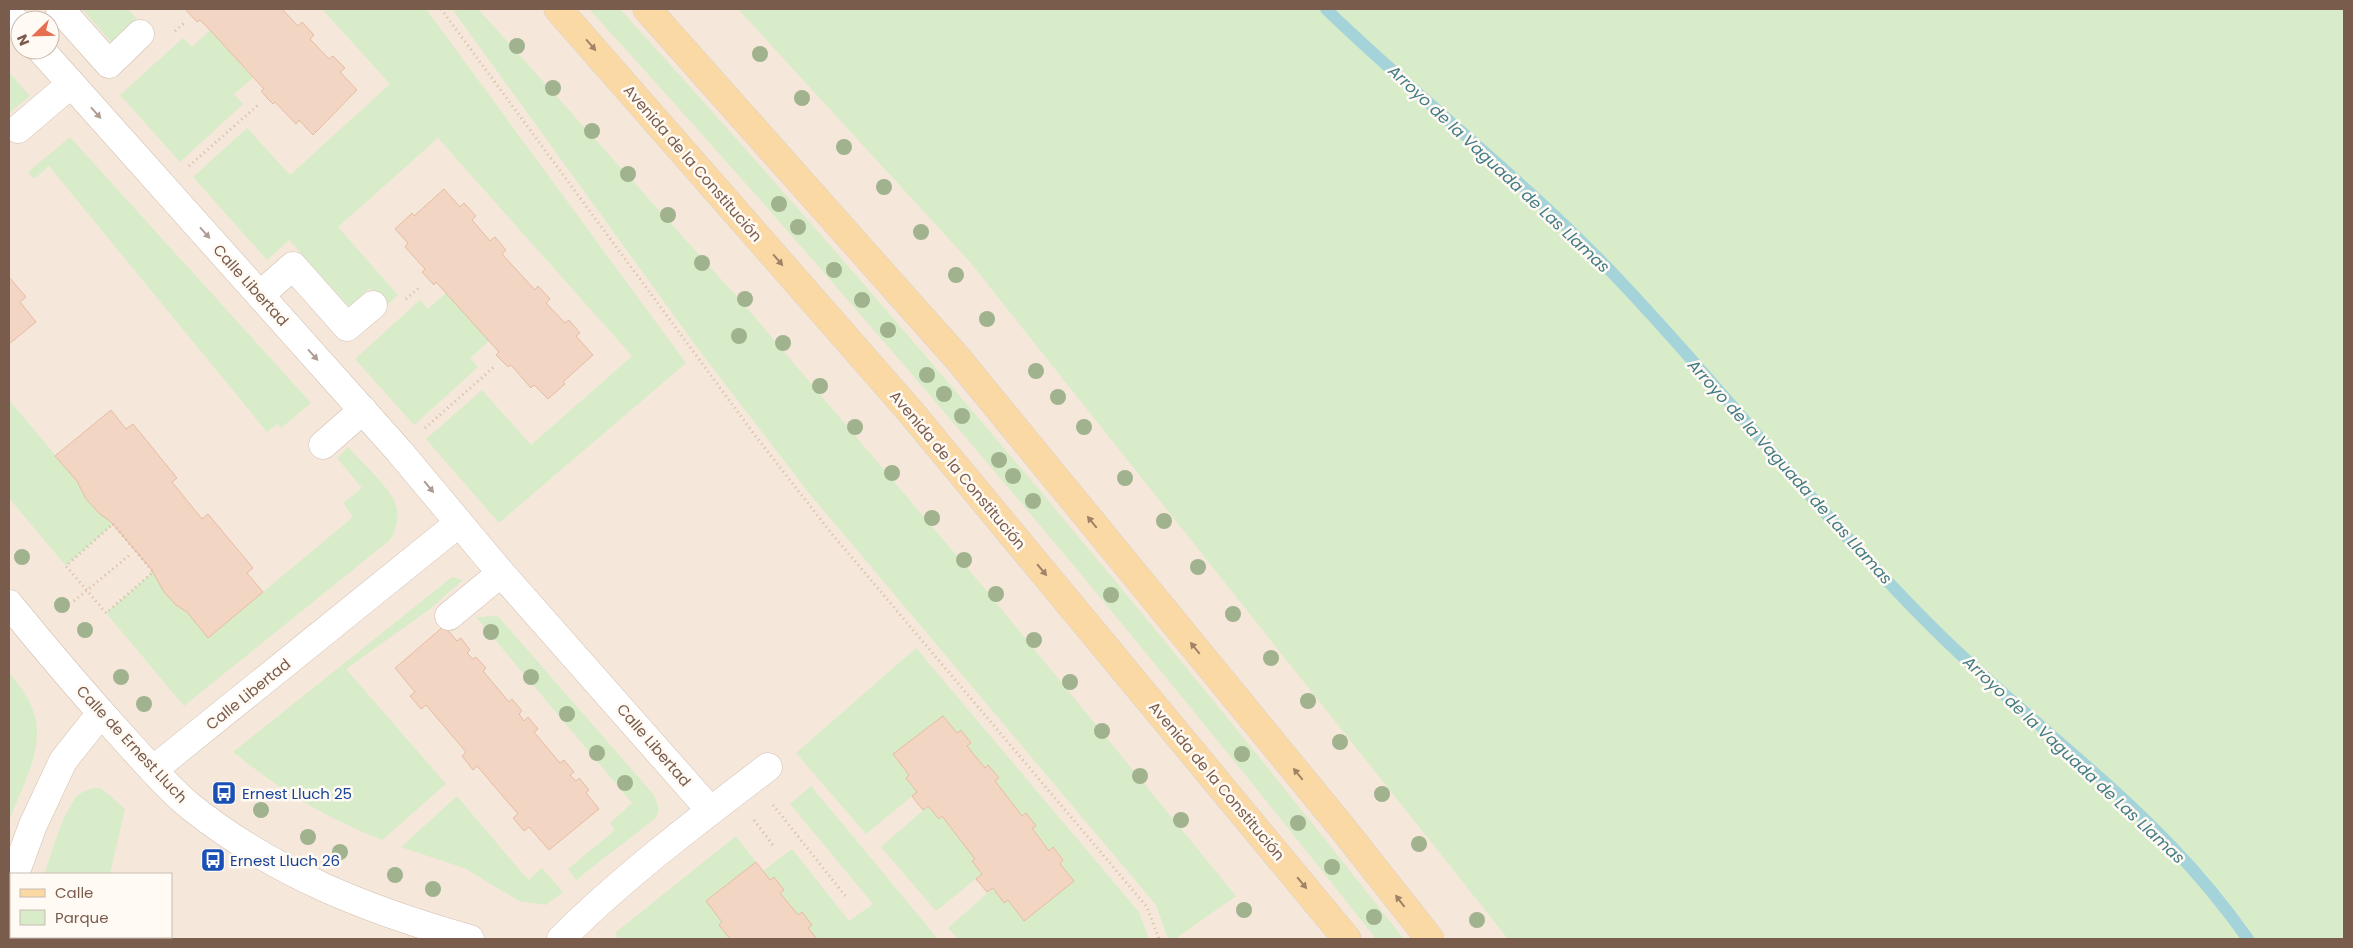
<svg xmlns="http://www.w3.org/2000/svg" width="2353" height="948" font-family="Poppins,sans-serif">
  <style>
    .residential { fill: #f5e8da; fill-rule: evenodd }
    .green { fill: #d8ecc9 }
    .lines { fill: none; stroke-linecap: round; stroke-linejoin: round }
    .stream { stroke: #a5d3da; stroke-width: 12 }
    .building { fill: #f3d5c3; stroke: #e6bba3 }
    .minor-casing { stroke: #d1beb0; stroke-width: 29 }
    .major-casing { stroke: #dad1cd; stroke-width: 29 }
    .path { stroke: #d9b8a5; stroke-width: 3; stroke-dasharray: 1 4; stroke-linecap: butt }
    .minor { stroke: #fff; stroke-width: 28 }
    .major { stroke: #fbd9a5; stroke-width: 28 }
    .tree { fill: #a0b28e }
    .oneway { fill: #a18267 }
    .oneway2 { fill: #af9d94 }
    .labels { text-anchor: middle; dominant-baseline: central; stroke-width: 5; stroke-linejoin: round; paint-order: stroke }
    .street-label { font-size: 15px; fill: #7a5c4d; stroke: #fffaf3 }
    .transit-label { font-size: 15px; fill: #164399; stroke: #fffaf3; text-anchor: start }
    .water-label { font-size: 16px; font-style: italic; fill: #437c86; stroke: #fffaf3 }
  </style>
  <rect width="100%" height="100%" fill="#fdf6ec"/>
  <path class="residential" d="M9,9h2335v930h-2335zM20,20h30v30h-30zM11,874h160v63h-160z"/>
  <g class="green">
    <polygon points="82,9 128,9 137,19 113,44"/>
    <polygon points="322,9 426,9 686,363 499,523 426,439 482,390 531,445 632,356 438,138 338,227 398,295 386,306 370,288 349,307 289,240 267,260 193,177 247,128 290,175 390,84"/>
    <polygon points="452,9 478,9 747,308 985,589 1236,896 1175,939 1168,939 1156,905 808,492 699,350"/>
    <path d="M589,9h31c272,300 533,611 784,930h-28c-251,-319 -514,-630 -787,-930z"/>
    <polygon points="738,9 2344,9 2344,939 1508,939 970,262"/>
    <polygon points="210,30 253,78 234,94 243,104 180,162 120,95 183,38 192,47"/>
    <polygon points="9,72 30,96 9,113"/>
    <polygon points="70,137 311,403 281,428 277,424 267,432 49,166 34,179 28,172"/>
    <polygon points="446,293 489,341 470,358 478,367 414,425 355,359 420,300 428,309"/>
    <polygon points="9,400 77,481 86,499 113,524 66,566 9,498"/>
    <path d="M348,447c13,15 46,43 49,62 2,11 -2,22 -7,31l-206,166 -78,-93 47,-41 11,20 12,13 11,7 22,25 144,-120 -10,-14 19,-15 -25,-30z"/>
    <path d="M452,577l11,3 -33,29 -84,60 100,115 -64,56c-58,-23 -100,-49 -149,-88z"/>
    <polygon points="498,616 654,795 659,808 657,817 576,880 568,869 615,830 610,823 632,803 476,617"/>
    <polygon points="916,648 1139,912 1149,939 958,939 948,928 993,888 1004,902 1008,900 1024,920 1063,860 1054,848 1049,851 1032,828 1035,826 1026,813 1022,816 995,781 999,778 989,766 985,768 967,746 971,743 961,730 957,733 943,716 894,754 909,775 917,792 866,834 796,753"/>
    <path d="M9,673c51,56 21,90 0,149z"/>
    <polygon points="811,786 938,939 817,939 808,928 802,912 798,915 780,893 784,889 774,877 770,880 763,871 792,849 849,921 873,904 790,804"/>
    <path d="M93,788h8l24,21 -15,65h-66c9,-24 16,-55 32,-77 5,-5 11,-7 17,-9z"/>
    <polygon points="457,796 528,880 542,868 563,892 546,905 519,901 464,868 401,847"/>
    <polygon points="928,806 939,819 942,816 975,859 972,861 982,874 936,911 881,847"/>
    <polygon points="736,836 756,862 706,901 722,922 719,925 731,939 618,939 615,933"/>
    <polygon points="26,937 96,937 95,939 25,939"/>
  </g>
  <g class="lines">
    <path class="stream" d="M1326,9c96,93 203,175 295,273 106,112 200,234 309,343 77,78 167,143 243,223 27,28 52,59 75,91"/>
  </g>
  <g class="building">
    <polygon points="185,9 282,9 298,26 302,22 314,35 310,39 329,59 333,56 345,68 340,72 357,90 313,135 299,120 296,124 275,102 273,104 267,98 261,91 264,89 210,30 200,20 197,22"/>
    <polygon points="444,189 460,207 464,203 476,216 472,220 490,241 495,237 506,250 502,254 535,290 538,286 550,299 546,303 565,323 569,320 580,333 576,336 593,355 563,382 565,384 548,399 534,385 531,388 511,365 508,367 496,355 499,352 489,341 436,282 434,285 422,272 425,269 405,247 408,243 395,229 412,213 414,216"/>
    <polygon points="9,277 26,297 20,302 36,322 9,344"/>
    <polygon points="111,410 126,429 133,424 177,478 172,482 202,519 208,514 253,568 247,573 263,592 208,638 187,612 176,605 164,592 151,569 111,522 100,514 86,499 77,481 55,456"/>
    <polygon points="444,626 457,641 461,638 470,650 467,653 473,659 476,657 486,668 483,671 509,702 512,699 522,711 519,714 524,721 528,717 538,729 534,732 560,763 564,760 574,772 570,775 576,781 579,778 589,790 586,793 599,809 549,850 529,827 524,831 513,818 518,814 477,766 473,770 462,756 466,752 426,705 421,709 410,696 415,692 395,668"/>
    <polygon points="943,716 957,733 961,730 971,743 967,746 985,768 988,765 999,778 995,781 1022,816 1026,813 1036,826 1032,828 1049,851 1053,847 1063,860 1060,864 1074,881 1024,921 1008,900 1004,903 993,888 987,892 976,879 982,874 972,861 975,859 942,816 939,819 928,806 923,810 918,804 912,796 917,792 906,778 909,775 893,754"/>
    <polygon points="756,862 770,880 774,877 784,890 780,893 798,915 802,912 812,925 808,928 817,939 730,939 719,925 722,922 706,901"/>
  </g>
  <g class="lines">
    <defs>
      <g id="minor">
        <polyline points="60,9 109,64 140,34"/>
        <polyline points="9,14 20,27"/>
        <polyline points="41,50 399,451 501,573 710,810"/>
        <polyline points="18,129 71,84"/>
        <polyline points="260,295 293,266 347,327 373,305"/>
        <polyline points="323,445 363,410"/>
        <path d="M9,604c39,48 79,95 121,141 19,21 39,44 61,62 84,67 177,103 279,132"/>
        <polyline points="449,616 501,573"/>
        <polyline points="153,770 459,523"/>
        <polyline points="15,874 33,825 63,761 101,713"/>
        <path d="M561,939c63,-63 136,-118 207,-172"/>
      </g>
      <g id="major">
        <polyline points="558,9 909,410 1347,939"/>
        <polyline points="647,9 959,360 1344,830 1430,939"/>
      </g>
    </defs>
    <use href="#minor" class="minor-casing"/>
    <use href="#major" class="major-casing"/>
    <g class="path">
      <polyline points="441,9 754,434 832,534 1147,907 1159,939"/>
      <polyline points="175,31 184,23"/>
      <polyline points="189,166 258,105"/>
      <polyline points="406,299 421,286"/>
      <polyline points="425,428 494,367"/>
      <polygon points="113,524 153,572 106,613 66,566"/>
      <polyline points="74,601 131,554"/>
      <polyline points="773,805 847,898"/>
      <polyline points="754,820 775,848"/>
    </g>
    <use href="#minor" class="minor"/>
    <use href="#major" class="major"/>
  </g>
  <g class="tree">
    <circle cx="517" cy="46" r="8"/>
    <circle cx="760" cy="54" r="8"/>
    <circle cx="553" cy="88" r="8"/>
    <circle cx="802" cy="98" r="8"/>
    <circle cx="592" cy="131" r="8"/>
    <circle cx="844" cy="147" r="8"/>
    <circle cx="628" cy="174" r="8"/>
    <circle cx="884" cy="187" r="8"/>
    <circle cx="779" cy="204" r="8"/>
    <circle cx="668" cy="215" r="8"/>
    <circle cx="798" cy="227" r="8"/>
    <circle cx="921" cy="232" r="8"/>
    <circle cx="702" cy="263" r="8"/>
    <circle cx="834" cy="270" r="8"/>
    <circle cx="956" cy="275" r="8"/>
    <circle cx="745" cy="299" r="8"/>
    <circle cx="862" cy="300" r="8"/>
    <circle cx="987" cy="319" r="8"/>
    <circle cx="888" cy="330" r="8"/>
    <circle cx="739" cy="336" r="8"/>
    <circle cx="783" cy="343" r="8"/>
    <circle cx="1036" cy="371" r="8"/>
    <circle cx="927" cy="375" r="8"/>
    <circle cx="820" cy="386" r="8"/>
    <circle cx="944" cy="394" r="8"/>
    <circle cx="1058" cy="397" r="8"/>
    <circle cx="962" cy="416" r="8"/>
    <circle cx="855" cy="427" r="8"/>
    <circle cx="1084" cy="427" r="8"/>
    <circle cx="999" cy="460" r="8"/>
    <circle cx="892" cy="473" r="8"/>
    <circle cx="1013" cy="476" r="8"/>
    <circle cx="1125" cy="478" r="8"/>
    <circle cx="1033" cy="501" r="8"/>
    <circle cx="932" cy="518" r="8"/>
    <circle cx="1164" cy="521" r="8"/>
    <circle cx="22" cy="557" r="8"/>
    <circle cx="964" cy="560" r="8"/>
    <circle cx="1198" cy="567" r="8"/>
    <circle cx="996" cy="594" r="8"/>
    <circle cx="1111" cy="595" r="8"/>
    <circle cx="62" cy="605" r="8"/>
    <circle cx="1233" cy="614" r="8"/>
    <circle cx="85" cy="630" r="8"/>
    <circle cx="491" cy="632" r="8"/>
    <circle cx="1034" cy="640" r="8"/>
    <circle cx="1271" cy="658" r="8"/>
    <circle cx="121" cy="677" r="8"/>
    <circle cx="531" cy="677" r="8"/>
    <circle cx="1070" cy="682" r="8"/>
    <circle cx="1308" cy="701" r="8"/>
    <circle cx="144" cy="704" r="8"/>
    <circle cx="567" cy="714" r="8"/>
    <circle cx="1102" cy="731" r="8"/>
    <circle cx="1340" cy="742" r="8"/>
    <circle cx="597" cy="753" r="8"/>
    <circle cx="1242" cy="754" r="8"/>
    <circle cx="1140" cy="776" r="8"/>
    <circle cx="625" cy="783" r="8"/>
    <circle cx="1382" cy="794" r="8"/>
    <circle cx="261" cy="810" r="8"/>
    <circle cx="1181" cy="820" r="8"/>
    <circle cx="1298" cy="823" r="8"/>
    <circle cx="308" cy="837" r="8"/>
    <circle cx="1419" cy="844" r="8"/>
    <circle cx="340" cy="852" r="8"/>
    <circle cx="1332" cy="867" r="8"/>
    <circle cx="395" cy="875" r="8"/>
    <circle cx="433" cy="889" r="8"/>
    <circle cx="1244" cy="910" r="8"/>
    <circle cx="1374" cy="917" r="8"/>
    <circle cx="1477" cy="920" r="8"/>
  </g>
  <defs><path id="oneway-solid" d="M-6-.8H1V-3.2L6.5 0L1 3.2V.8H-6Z" transform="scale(1.25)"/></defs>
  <g class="oneway">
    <use href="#oneway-solid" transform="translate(591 45) rotate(49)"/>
    <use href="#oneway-solid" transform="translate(778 260) rotate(49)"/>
    <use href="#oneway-solid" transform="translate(1092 522) rotate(-129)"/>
    <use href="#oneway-solid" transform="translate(1042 570) rotate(50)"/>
    <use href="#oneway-solid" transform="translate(1195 648) rotate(-129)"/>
    <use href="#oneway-solid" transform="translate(1298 774) rotate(-129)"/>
    <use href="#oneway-solid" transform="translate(1302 883) rotate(50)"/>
    <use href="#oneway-solid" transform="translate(1400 901) rotate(-128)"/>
  </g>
  <g class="oneway2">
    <use href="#oneway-solid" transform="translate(96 113) rotate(48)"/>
    <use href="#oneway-solid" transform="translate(205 233) rotate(48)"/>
    <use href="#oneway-solid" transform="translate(313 355) rotate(48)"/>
    <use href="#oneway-solid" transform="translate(429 487) rotate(50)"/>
  </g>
  <defs>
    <symbol id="bus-square" viewBox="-11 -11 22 22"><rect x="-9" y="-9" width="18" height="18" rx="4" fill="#1a4fb4" stroke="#fffaf3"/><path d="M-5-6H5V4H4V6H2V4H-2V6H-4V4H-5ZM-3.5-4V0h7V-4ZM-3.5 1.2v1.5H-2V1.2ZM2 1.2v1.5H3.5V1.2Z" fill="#fff"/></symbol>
  </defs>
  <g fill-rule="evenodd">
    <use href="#bus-square" x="210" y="779" width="28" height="28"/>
    <use href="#bus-square" x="199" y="846" width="28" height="28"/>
  </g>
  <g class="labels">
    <g class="street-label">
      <text transform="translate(693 163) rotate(49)">Avenida de la Constitución</text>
      <text transform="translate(251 285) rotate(48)">Calle Libertad</text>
      <text transform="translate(958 470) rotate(50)">Avenida de la Constitución</text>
      <text transform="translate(248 694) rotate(-39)">Calle Libertad</text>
      <text transform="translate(132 744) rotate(47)">Calle de Ernest Lluch</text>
      <text transform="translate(654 745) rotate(49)">Calle Libertad</text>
      <text transform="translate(1217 781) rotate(50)">Avenida de la Constitución</text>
    </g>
    <g class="transit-label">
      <text x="242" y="793">Ernest Lluch 25</text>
      <text x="230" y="860">Ernest Lluch 26</text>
    </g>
    <g class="water-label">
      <text transform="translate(1499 169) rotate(43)">Arroyo de la Vaguada de Las Llamas</text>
      <text transform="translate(1790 472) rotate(48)">Arroyo de la Vaguada de Las Llamas</text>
      <text transform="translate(2074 760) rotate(43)">Arroyo de la Vaguada de Las Llamas</text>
    </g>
  </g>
  <rect width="2353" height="948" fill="none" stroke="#7a5c4d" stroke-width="20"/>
  <rect x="10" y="873" width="162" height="65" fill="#fffaf3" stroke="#cabbb1"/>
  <rect x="20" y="889" width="25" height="8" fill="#fbd9a5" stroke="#cabbb1"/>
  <text x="55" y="898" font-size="15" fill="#7a5c4d">Calle</text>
  <rect x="20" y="910" width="25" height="15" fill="#d8ecc9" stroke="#cabbb1"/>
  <text x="55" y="923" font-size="15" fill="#7a5c4d">Parque</text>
  <g transform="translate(35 35) rotate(247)"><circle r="24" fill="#fffaf3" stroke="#cabbb1"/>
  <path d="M0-4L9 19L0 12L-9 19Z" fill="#e76f51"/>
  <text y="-8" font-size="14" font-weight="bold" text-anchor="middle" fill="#7a5c4d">N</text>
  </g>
</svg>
